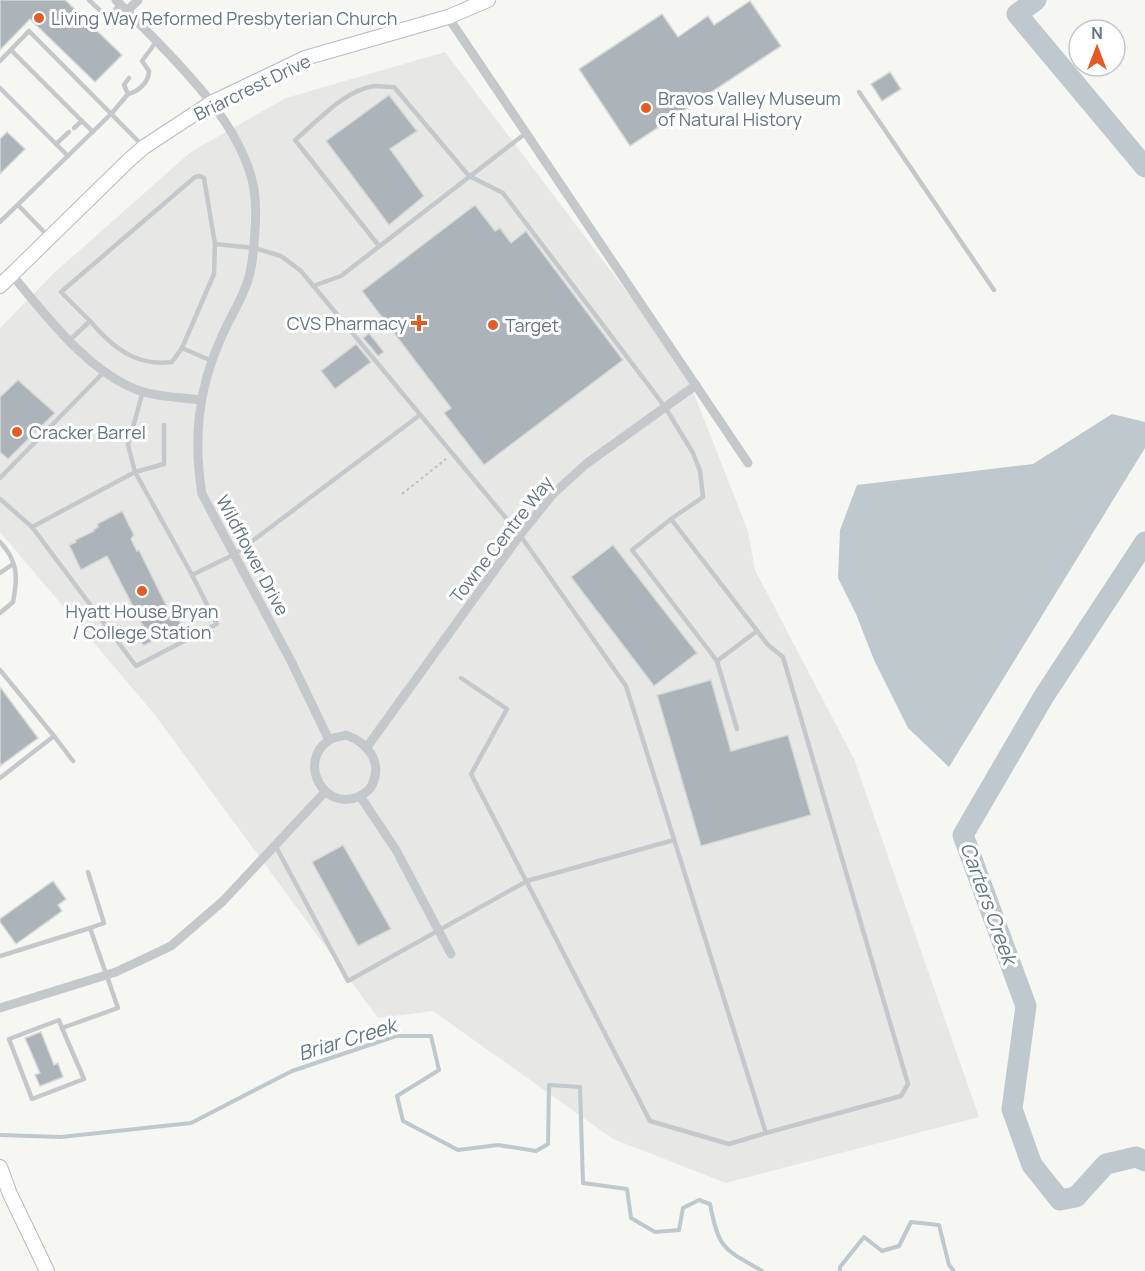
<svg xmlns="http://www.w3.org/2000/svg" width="1145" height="1271" font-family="Manrope,sans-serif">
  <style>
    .built { fill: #e7e8e6 }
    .water { fill: #bec8cd }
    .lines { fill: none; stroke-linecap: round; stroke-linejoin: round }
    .stream { stroke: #bec8cd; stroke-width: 4 }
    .river { stroke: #bec8cd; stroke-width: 21 }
    .building { fill: #acb3b9; stroke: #d8d8d6; stroke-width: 1.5 }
    .secondary-casing { stroke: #b6bbc0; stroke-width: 16 }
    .path { stroke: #bec0c2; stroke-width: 2; stroke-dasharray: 3 3; stroke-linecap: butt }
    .lane { stroke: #c4c8cb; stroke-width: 4.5 }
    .street { stroke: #c4c8cb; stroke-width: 9 }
    .secondary { stroke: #fff; stroke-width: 14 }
    .poi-dot { fill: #e45b25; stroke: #fff; stroke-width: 2 }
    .labels { text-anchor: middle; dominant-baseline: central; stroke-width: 6; stroke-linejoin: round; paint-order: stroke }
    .poi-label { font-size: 18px; fill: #657584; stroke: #fff; text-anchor: start }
    .street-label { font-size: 18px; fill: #657584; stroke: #fff }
    .water-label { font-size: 20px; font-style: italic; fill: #617781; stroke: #fff }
  </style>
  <rect width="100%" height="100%" fill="#f6f7f3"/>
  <polygon class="built" points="445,52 683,366 748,531 755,570 854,759 979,1117 726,1183 613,1139 433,1011 378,1018 155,715 0,532 0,328 55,272 192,151 286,98"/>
  <polygon class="water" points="1112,414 1145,422 1145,448 949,767 908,728 874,660 856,614 838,578 840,530 857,485 1033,464"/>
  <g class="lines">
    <g class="stream">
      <path d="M0,1135l61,2 130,-14 101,-52 104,-35h35l8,34 -42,26 6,25 55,29 40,-5 38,6 12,-7 1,-59 31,2 3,96 44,6 4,29 24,14 24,-2 4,-22 16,-8 11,4c9,46 13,44 52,67"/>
      <polyline points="840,1271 840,1267 864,1237 882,1251 899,1246 911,1222 939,1225 949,1265 954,1271"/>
    </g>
    <g class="river">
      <polyline points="1036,0 1017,14 1145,167"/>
      <polyline points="1145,542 1044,696 963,835 1026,1006 1012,1109 1032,1165 1060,1200 1076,1197 1106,1164 1136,1157 1145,1161"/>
    </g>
  </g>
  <g class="building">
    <polygon points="0,0 65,0 122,55 95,82 30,19 0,50"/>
    <polygon points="750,1 781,46 630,146 579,69 662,14 678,37 708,16 714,25"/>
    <polygon points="890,72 901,89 882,101 871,84"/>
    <polygon points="389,95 417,131 390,149 424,196 389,225 326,141"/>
    <polygon points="7,132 25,149 0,174 0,139"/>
    <polygon points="475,205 495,231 500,228 511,243 526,231 623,360 484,465 444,413 451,408 362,291"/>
    <polygon points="369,333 384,352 378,356 363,338"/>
    <polygon points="356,344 371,362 335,389 321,371"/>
    <polygon points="18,380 55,413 8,459 0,452 0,397"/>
    <polygon points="122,511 134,535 131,539 137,551 139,550 171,615 175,613 182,626 143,646 137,629 143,626 107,556 81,570 69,545 76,542 75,540 94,531 93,530 98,527 97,524"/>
    <polygon points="613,545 697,653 654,686 571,577"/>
    <polygon points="711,680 731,751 788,735 811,815 701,846 657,695"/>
    <polygon points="0,687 38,738 0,766"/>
    <polygon points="343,845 391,929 358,946 312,862"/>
    <polygon points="53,881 66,899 58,905 62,911 16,944 0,922 0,919"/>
    <polygon points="41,1032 54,1065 58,1063 63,1077 40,1086 35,1075 40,1073 25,1038"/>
  </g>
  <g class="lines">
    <defs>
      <g id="secondary">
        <polyline points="0,286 129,160 144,147 211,103 305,58 448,17 488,0"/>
        <polyline points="0,1167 10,1194 47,1271"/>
      </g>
    </defs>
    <use href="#secondary" class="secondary-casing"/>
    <polyline class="path" points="402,494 446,459"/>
    <g class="lane">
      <polyline points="89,0 108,18 120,4"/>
      <polyline points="11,50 93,132"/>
      <polyline points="0,61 29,31 142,145"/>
      <polyline points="0,88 68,156"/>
      <polyline points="859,92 994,290"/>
      <polyline points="128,94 124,85 129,78"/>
      <polyline points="74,128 82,121"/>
      <polyline points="56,144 69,132"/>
      <polyline points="18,205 47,235"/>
      <path d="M0,222l112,-109 16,-19c10,-2 21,-12 21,-23l-7,-10 14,-19"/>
      <path d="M379,246l-84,-106c23,-19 48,-49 79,-54 6,0 13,1 20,1l75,89 34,17 162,214 28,46 7,18 3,26 -32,22 97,126 15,12 125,427 -7,12 -135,37"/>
      <polyline points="313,286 341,276 526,133"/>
      <path d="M90,321c22,26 46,46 82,41l10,-14 30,13"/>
      <polyline points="70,340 90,321 61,292 195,177 200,176 204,178 215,244 254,248 281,256 301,271 520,535 626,686 766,1133 729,1144 650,1121 471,774 507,709 461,678"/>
      <polyline points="182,348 214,274 215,244"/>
      <polyline points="164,425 164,464 135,472 192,575 235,554 420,415"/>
      <polyline points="0,478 105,371"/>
      <polyline points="0,499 32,527 135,472 128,445 143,391"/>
      <polyline points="671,519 632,550 717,661 737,729"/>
      <polyline points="32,527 136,666 217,624 192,575"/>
      <path d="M0,542c18,19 18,35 13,60l-13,11"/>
      <polyline points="0,573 13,564"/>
      <polyline points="717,661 757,631"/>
      <polyline points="0,670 54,736 0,778"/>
      <polyline points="54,736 73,761"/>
      <polyline points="275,845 348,981 527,881 674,840"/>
      <polyline points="0,956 90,928"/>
      <polyline points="62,1028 59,1020 9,1039 32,1099 84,1079 62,1028 118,1008 90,928 104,923 88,872"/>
    </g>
    <g class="street">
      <path d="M116,0c48,49 126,119 138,189 2,14 2,28 1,41 -1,17 -2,35 -7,50 -6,20 -19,39 -27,58 -23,51 -28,101 -19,156l89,167 38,79"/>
      <polyline points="127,11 138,0"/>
      <polyline points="448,17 748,463"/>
      <path d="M12,275c34,40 69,88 116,111 22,11 50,11 73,14"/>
      <path d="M346,735c22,8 37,27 26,50 -2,5 -10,10 -14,12 -35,14 -60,-35 -30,-56 4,-4 12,-4 18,-6z"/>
      <polyline points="367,747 520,535 553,494 586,464 696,385"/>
      <polyline points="360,796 396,850 451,954"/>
      <polyline points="0,1008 116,972 171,946 223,901 325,792"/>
    </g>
    <use href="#secondary" class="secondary"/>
  </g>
  <g class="poi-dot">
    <circle cx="39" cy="18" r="6"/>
    <circle cx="646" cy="108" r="6"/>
    <path d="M416 314h6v6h6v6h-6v6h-6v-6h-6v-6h6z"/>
    <circle cx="493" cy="325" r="6"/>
    <circle cx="17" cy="432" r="6"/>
    <circle cx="142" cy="591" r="6"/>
  </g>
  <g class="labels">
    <g class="poi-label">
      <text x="51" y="18">Living Way Reformed Presbyterian Church</text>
      <text x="658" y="98">Bravos Valley Museum<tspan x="658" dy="21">of Natural History</tspan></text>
      <text x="407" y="323" text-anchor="end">CVS Pharmacy</text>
      <text x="505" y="325">Target</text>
      <text x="29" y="432">Cracker Barrel</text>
      <text x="142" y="611" text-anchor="middle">Hyatt House Bryan<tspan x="142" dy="21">/ College Station</tspan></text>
    </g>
    <g class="street-label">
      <text transform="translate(252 87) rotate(-26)">Briarcrest Drive</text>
      <text transform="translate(501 539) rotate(-52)">Towne Centre Way</text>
      <text transform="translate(253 555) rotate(62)">Wildflower Drive</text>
    </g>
    <g class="water-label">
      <text transform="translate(989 903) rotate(70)">Carters Creek</text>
      <text transform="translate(347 1039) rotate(-17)">Briar Creek</text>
    </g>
  </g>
  <g transform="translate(1097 48)"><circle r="28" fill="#ffffff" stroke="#c1c8ce" stroke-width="1.5"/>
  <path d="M0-4.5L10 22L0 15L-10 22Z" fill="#e45b25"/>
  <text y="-9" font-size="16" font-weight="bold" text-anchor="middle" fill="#657584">N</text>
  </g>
</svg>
